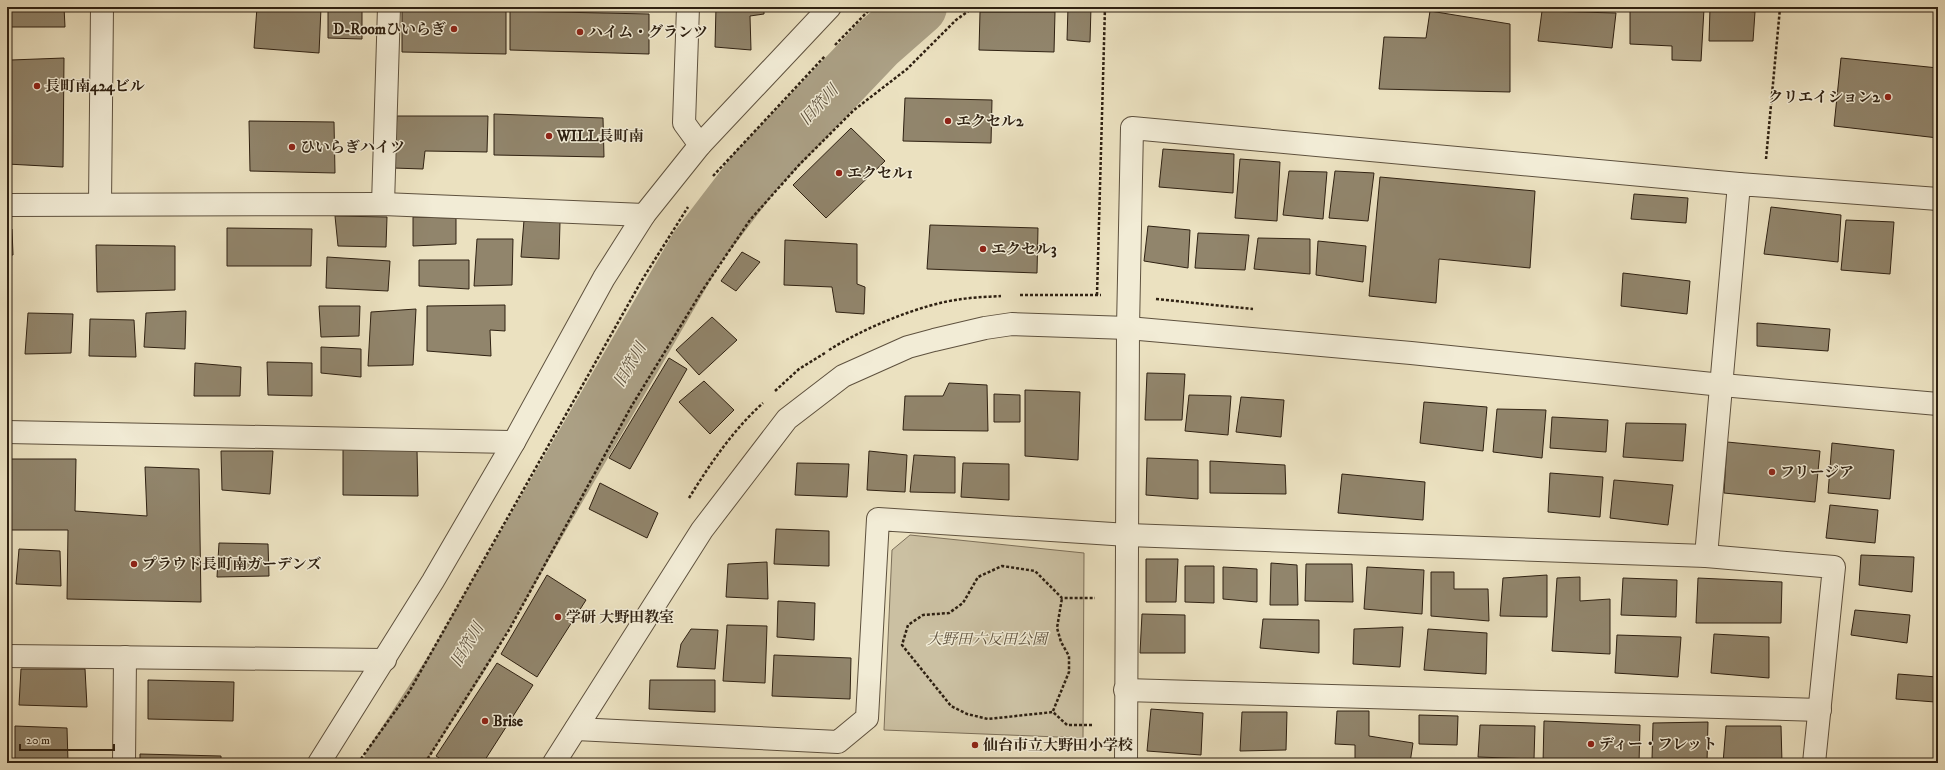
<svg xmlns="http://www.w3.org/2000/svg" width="1945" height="770" font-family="'IM FELL DW Pica','Noto Serif JP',serif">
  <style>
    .green { fill: #cbc0a2; stroke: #7d705a }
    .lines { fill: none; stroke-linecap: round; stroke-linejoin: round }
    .river { stroke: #aba085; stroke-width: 56 }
    .building { fill: #91856c; stroke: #2f2112 }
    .minor-casing { stroke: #5e513e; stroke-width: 24 }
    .tertiary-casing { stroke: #5e513e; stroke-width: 24 }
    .path { stroke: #2f2112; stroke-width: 2.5; stroke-dasharray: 3 2; stroke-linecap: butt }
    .minor { stroke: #f2ecd6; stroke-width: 22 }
    .tertiary { stroke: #f2ecd6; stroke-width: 22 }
    .poi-dot { fill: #8f2418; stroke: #f2ecd6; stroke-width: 1.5 }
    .labels { text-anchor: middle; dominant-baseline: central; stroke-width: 3; stroke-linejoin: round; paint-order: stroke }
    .poi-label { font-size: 15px; font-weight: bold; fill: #2f2112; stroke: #f2ecd6; text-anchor: start }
    .park-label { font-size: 15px; font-style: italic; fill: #5e513d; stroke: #f2ecd6 }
    .water-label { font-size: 16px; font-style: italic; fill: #5a4d3a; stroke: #f2ecd6 }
  </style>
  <rect width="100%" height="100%" fill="#ebe1c0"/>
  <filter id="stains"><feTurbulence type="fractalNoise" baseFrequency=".005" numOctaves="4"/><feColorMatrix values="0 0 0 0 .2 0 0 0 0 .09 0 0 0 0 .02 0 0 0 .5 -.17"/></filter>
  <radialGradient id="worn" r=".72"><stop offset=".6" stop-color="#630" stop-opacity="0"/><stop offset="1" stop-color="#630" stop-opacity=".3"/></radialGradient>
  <polygon class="green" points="910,535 1084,553 1083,738 884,730 892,550"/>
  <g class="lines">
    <polyline class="river" points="392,763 457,663 697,248 755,172 878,43 919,7"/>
  </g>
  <g class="building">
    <polygon points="7,7 64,7 65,27 7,27"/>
    <polygon points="257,7 321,8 319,53 254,48"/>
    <polygon points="402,7 506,7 506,54 402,52"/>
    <polygon points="716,7 764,7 764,14 750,16 751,50 715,47"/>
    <polygon points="1068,7 1091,7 1090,42 1067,40"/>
    <polygon points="328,8 362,9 362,39 328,38"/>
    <polygon points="1710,8 1755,12 1753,41 1709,41"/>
    <polygon points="1630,9 1704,9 1701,61 1672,60 1672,46 1630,44"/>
    <polygon points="510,11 649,14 649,54 510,50"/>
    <polygon points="1430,11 1510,24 1510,92 1379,89 1384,37 1426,38"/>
    <polygon points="1542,11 1616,13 1612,48 1538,41"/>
    <polygon points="980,12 1055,12 1054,52 979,50"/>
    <polygon points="64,58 63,167 7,164 7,113 10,113 11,60"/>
    <polygon points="1841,58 1938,68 1938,138 1834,126"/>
    <polygon points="905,98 992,100 991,143 903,141"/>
    <polygon points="494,114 603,118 604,157 494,155"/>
    <polygon points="397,116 488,116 487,152 425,151 423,169 393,168"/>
    <polygon points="249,121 334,122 335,173 250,171"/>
    <polygon points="851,128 885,161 826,218 793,185"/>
    <polygon points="1163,149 1234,154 1233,193 1159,187"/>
    <polygon points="1240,159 1280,162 1277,221 1235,218"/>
    <polygon points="1289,171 1327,172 1323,219 1283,215"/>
    <polygon points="1335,171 1374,173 1368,221 1329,218"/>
    <polygon points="1380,177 1535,191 1530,268 1439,259 1436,303 1369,296"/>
    <polygon points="1634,194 1688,198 1686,223 1631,219"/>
    <polygon points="1771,207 1841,215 1838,262 1764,254"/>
    <polygon points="335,216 387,217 386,247 338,246"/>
    <polygon points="413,217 456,218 456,244 413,246"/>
    <polygon points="524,220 560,222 559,259 521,257"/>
    <polygon points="1846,220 1894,222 1890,274 1841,270"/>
    <polygon points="930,225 1038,228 1037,273 927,269"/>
    <polygon points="1148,226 1190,230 1188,268 1144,261"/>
    <polygon points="227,228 312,229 311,266 227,266"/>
    <polygon points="7,229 12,229 13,255 7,255"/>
    <polygon points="1198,233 1249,235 1245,270 1195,268"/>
    <polygon points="1258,238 1310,239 1310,274 1254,269"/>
    <polygon points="477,239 513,239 512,285 474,286"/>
    <polygon points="785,240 857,244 857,284 865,287 864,314 836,312 832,287 784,285"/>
    <polygon points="1318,241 1366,246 1363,282 1316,275"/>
    <polygon points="96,245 175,246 175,290 97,292"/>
    <polygon points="742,252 760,262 736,291 721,281"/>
    <polygon points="327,257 390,261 388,291 326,288"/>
    <polygon points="419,260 469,260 469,289 419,286"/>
    <polygon points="1623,273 1690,281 1687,314 1621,306"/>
    <polygon points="505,305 505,331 490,330 491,356 427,351 427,306"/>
    <polygon points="319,306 360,306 359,336 321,337"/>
    <polygon points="416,309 413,365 368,366 371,312"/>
    <polygon points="186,311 185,349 144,347 146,313"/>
    <polygon points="28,313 73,314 71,353 25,354"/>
    <polygon points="712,317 737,340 699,375 676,350"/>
    <rect x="7" y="318" width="3" height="56"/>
    <polygon points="90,319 134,320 136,357 89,356"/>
    <polygon points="1757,323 1830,329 1828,351 1757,346"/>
    <polygon points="321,347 361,349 361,377 321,373"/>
    <polygon points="669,358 687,369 630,469 609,458"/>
    <polygon points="267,362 312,363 312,396 268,395"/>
    <polygon points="195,363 241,367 240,396 194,396"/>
    <polygon points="1147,373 1185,374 1182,420 1145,420"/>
    <polygon points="704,381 734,410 710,434 679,402"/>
    <polygon points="949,383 987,385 988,431 903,430 905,396 943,396"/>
    <polygon points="1025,390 1080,392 1078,460 1025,456"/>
    <polygon points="994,394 1020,395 1020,422 994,422"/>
    <polygon points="1189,395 1231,396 1228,435 1185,431"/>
    <polygon points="1241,397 1284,400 1281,437 1236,432"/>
    <polygon points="1424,402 1487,407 1483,451 1420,443"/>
    <polygon points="1497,409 1546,410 1542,458 1493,452"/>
    <polygon points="1552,417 1608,420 1606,452 1550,448"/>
    <polygon points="1626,423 1686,424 1683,461 1623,457"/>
    <polygon points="1727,442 1820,451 1815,502 1724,493"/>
    <polygon points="1832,443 1894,450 1890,499 1828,493"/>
    <polygon points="343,447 417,450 418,496 343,495"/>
    <polygon points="221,451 273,451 270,494 222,490"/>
    <polygon points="869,451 907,455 905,492 867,490"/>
    <polygon points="914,455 955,457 955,493 910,492"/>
    <polygon points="1147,458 1198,460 1198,499 1146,495"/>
    <polygon points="7,459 76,459 75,511 147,516 145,467 199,469 201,602 67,599 68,530 7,530"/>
    <polygon points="1210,461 1285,465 1286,494 1210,493"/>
    <polygon points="797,463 849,464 847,497 795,495"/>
    <polygon points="963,463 1009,464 1009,500 961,497"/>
    <polygon points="1550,473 1603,477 1600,517 1548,512"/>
    <polygon points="1342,474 1425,482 1423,520 1338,513"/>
    <polygon points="1614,480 1673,485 1668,525 1610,518"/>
    <polygon points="600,483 658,513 647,538 589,509"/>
    <polygon points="1830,505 1878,510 1875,543 1826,538"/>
    <polygon points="776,529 829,531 829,566 774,564"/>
    <polygon points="219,543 268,544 269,576 217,577"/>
    <polygon points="19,549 60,551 61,586 16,584"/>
    <polygon points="1861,555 1914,557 1912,592 1859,585"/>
    <polygon points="1146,559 1178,559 1176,602 1146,602"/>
    <polygon points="767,562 768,599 726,597 728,564"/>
    <polygon points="1271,563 1297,565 1298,605 1270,605"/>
    <polygon points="1306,564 1352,564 1353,602 1305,601"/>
    <polygon points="1185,566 1214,566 1214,603 1185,602"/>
    <polygon points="1223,567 1257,569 1257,602 1223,599"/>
    <polygon points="1367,567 1424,570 1422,614 1364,609"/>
    <polygon points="1431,572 1454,572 1454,589 1488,589 1489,621 1431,616"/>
    <polygon points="547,575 586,600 537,677 501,654"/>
    <polygon points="1547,575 1547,617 1500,616 1503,578"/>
    <polygon points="1580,577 1580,601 1610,599 1610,654 1552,651 1557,578"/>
    <polygon points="1623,578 1677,580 1676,617 1621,615"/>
    <polygon points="1698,578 1782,582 1781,623 1696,623"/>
    <polygon points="778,601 815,603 814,640 777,637"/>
    <polygon points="1855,610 1910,615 1907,643 1851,635"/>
    <polygon points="1142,614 1185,615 1185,653 1140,653"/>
    <polygon points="1263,619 1319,620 1319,653 1260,648"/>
    <polygon points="727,625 767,626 765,683 723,681"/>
    <polygon points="1938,625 1938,659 1935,659"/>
    <polygon points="1403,627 1400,667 1353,664 1354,629"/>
    <polygon points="691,629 718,630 715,669 677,667 681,644"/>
    <polygon points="1428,629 1487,633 1486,674 1424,670"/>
    <polygon points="1714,634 1769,637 1769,678 1711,673"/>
    <polygon points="1617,635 1681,637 1678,677 1615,673"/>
    <polygon points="774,655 851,658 850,699 772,696"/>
    <polygon points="497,663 533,685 483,763 447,763 436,756"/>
    <polygon points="21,669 85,669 87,707 19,705"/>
    <polygon points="1898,674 1937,677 1935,702 1896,699"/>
    <polygon points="148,680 234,682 233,721 148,719"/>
    <polygon points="650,680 715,680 715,712 649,709"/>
    <polygon points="1151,709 1203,713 1201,755 1147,751"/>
    <polygon points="1337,711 1369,711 1369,736 1413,743 1410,763 1355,761 1355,745 1335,744"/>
    <polygon points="1242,712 1287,712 1286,750 1240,751"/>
    <polygon points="1419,715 1458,716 1457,745 1419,744"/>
    <polygon points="1544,721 1640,725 1639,763 1543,763"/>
    <polygon points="1708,722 1707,762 1652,759 1653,723"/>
    <polygon points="1480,725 1535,726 1534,759 1478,757"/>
    <polygon points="15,726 67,728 68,762 15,759"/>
    <polygon points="1726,726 1781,726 1782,763 1723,763"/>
    <polygon points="140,754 221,756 221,763 140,763"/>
    <polygon points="1841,760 1878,763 1841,763"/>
  </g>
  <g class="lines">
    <defs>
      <g id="minor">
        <polyline points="100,204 102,7"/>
        <polyline points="383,204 389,7"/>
        <polyline points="7,205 383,204 644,215"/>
        <polyline points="1128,328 1132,128 1739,184"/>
        <polyline points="7,432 514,442"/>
        <polyline points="1706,556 1739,184 1938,199"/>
        <polyline points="7,656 385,660"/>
        <polyline points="1125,690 1820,710"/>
        <polyline points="576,729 838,742 867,718 878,519 1128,535 1706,556 1834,567 1814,763"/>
        <polyline points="124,763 125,657"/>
      </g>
      <g id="tertiary">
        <polyline points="688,7 684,123 700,145"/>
        <polyline points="319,763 433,581 514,442 604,278 644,215 700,145 830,7"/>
        <polyline points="554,763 702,530 787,419 843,376 908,347 934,340 985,328 1012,324 1128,328 1411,353 1722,385 1938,404"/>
        <polyline points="1126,763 1128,328"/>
      </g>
    </defs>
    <use href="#minor" class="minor-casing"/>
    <use href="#tertiary" class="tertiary-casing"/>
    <g class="path">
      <polyline points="1767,7 1780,7"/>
      <polyline points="835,45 872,7"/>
      <polyline points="1766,159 1780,8 1801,7"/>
      <polyline points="713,176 825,56"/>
      <polyline points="1020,295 1101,295"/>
      <polyline points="1097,295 1105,7"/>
      <polyline points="1156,299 1253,309"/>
      <path d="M829,350c35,-22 92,-46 133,-51 13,-2 26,-2 39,-3"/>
      <polyline points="775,391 799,369 825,353"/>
      <path d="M689,498c21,-34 44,-68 74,-95"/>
      <polyline points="1053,711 1069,672 1069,656 1061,642 1057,628 1062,598"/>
      <polyline points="1092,725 1067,725 1053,712 988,719 967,714 951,706 902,645 908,625 923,615 949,613 963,603 978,577 1002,566 1035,571 1062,598 1095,598"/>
      <polyline points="358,763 409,692 642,280 688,207"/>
      <polyline points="425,763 509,630 631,407 702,291 750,220 799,165 854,110 907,69 956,20 974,7"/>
    </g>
    <use href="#minor" class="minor"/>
    <use href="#tertiary" class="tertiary"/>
  </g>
  <g class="poi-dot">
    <circle cx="454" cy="29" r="4"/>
    <circle cx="580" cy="32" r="4"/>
    <circle cx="37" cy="86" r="4"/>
    <circle cx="1888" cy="97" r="4"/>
    <circle cx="948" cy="121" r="4"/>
    <circle cx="549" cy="136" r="4"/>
    <circle cx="292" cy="147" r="4"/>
    <circle cx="839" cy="173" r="4"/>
    <circle cx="983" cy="249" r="4"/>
    <circle cx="1772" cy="472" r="4"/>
    <circle cx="134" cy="564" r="4"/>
    <circle cx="558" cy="617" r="4"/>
    <circle cx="485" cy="721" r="4"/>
    <circle cx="1591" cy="744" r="4"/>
    <circle cx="975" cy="745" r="4"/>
  </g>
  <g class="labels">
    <g class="poi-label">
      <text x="446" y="29" text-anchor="end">D-Roomひいらぎ</text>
      <text x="588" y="32">ハイム・グランツ</text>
      <text x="45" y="86">長町南424ビル</text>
      <text x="1880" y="97" text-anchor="end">クリエイション2</text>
      <text x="956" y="121">エクセル2</text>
      <text x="557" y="136">WILL長町南</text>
      <text x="300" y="147">ひいらぎハイツ</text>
      <text x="847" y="173">エクセル1</text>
      <text x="991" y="249">エクセル3</text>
      <text x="1780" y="472">フリージア</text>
      <text x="142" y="564">プラウド長町南ガーデンズ</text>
      <text x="566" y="617">学研 大野田教室</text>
      <text x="493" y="721">Brise</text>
      <text x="1599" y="744">ディー・フレット</text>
      <text x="983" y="745">仙台市立大野田小学校</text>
    </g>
    <g class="park-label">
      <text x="987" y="639">大野田六反田公園</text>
    </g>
    <g class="water-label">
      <text transform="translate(819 105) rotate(-47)">旧笊川</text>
      <text transform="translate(630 365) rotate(-60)">旧笊川</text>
      <text transform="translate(467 645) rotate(-59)">旧笊川</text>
    </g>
  </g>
  <rect width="1945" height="770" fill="none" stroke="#ebe1c0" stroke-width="24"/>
  <rect x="8" y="8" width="1929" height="754" fill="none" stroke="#2f2112" stroke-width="2"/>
  <rect x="12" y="12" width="1921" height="746" fill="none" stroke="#2f2112"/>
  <path d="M20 744v6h94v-6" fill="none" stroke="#2f2112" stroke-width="2"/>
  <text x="26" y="744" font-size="12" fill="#2f2112" stroke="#f2ecd6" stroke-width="3" paint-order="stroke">20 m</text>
  <rect width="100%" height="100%" filter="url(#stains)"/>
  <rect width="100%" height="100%" fill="url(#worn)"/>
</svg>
